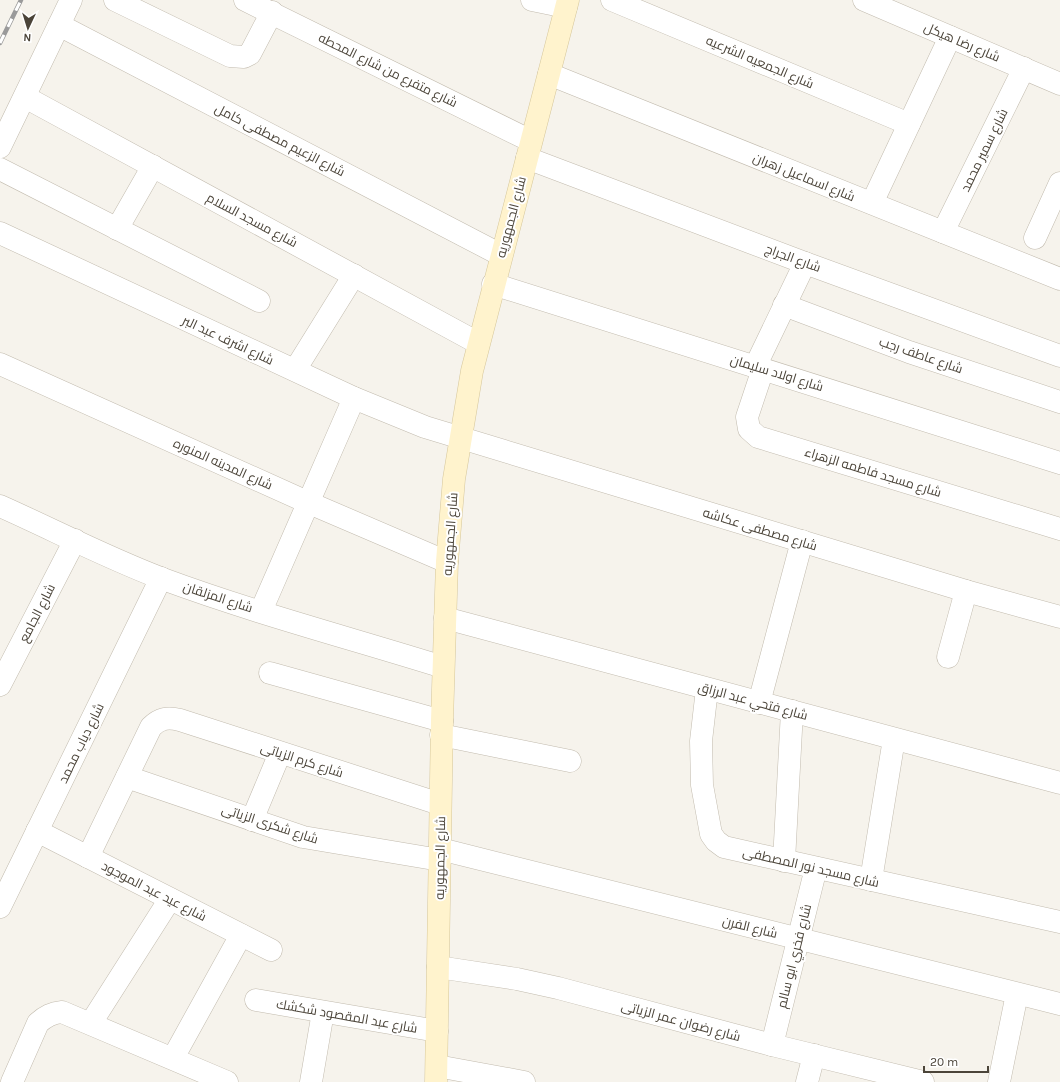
<svg xmlns="http://www.w3.org/2000/svg" width="1060" height="1082" font-family="Karla,Cairo,sans-serif">
  <style>
    .lines { fill: none; stroke-linecap: round; stroke-linejoin: round }
    .minor-casing { stroke: #c2bbae; stroke-width: 23 }
    .secondary-casing { stroke: #d6c79b; stroke-width: 23 }
    .minor { stroke: #fff; stroke-width: 22 }
    .secondary { stroke: #fff3cd; stroke-width: 22 }
    .rail-casing { stroke: #9a9a9a; stroke-width: 4.5 }
    .rail { stroke: #fff; stroke-width: 3; stroke-dasharray: 9; stroke-linecap: butt }
    .labels { text-anchor: middle; dominant-baseline: central; stroke-width: 4; stroke-linejoin: round; paint-order: stroke }
    .street-label { font-size: 13px; fill: #4b4439; stroke: #fff }
  </style>
  <rect width="100%" height="100%" fill="#f6f3ec"/>
  <g class="lines">
    <defs>
      <g id="minor">
        <polyline points="115,0 230,56 244,57 250,54 272,12"/>
        <polyline points="245,0 531,141"/>
        <polyline points="532,0 566,7"/>
        <polyline points="612,0 909,124"/>
        <polyline points="864,0 1060,84"/>
        <polyline points="59,25 501,255"/>
        <polyline points="549,74 1060,279"/>
        <polyline points="25,97 478,343"/>
        <polyline points="0,147 71,0"/>
        <polyline points="527,158 805,263 1060,356"/>
        <polyline points="0,169 259,301"/>
        <polyline points="872,203 950,37"/>
        <polyline points="117,229 153,166"/>
        <polyline points="943,232 1024,68"/>
        <polyline points="0,233 354,398 425,427 966,591 1060,617"/>
        <polyline points="1035,238 1060,183"/>
        <polyline points="493,284 1060,463"/>
        <polyline points="784,305 909,352 1060,402"/>
        <polyline points="0,364 307,502 447,562"/>
        <polyline points="755,367 805,263"/>
        <polyline points="763,369 747,417 749,429 758,437 1060,529"/>
        <polyline points="295,370 354,275"/>
        <path d="M0,506c54,24 107,52 163,73 92,34 187,59 280,88"/>
        <polyline points="261,611 354,398"/>
        <polyline points="445,618 1060,783"/>
        <polyline points="948,657 966,591"/>
        <polyline points="270,673 442,721"/>
        <polyline points="0,685 75,540"/>
        <polyline points="707,689 701,741 702,785 711,834 716,841 724,847 1060,922"/>
        <polyline points="759,703 802,541"/>
        <polyline points="441,735 570,761"/>
        <polyline points="127,777 303,837 440,860"/>
        <polyline points="252,820 280,753"/>
        <polyline points="37,831 271,950"/>
        <polyline points="440,849 1060,1004"/>
        <path d="M88,857l63,-130c9,-9 17,-10 29,-7l260,84"/>
        <polyline points="784,861 792,711"/>
        <polyline points="871,880 894,739"/>
        <polyline points="0,907 161,578"/>
        <polyline points="438,967 517,979 558,988 772,1045 923,1082"/>
        <polyline points="256,1000 437,1031"/>
        <polyline points="91,1023 170,899"/>
        <polyline points="772,1045 816,868"/>
        <polyline points="173,1058 241,935"/>
        <polyline points="437,1066 524,1082"/>
        <path d="M12,1082l26,-59c8,-7 14,-10 24,-11l165,70"/>
        <polyline points="311,1082 323,1012"/>
        <polyline points="807,1082 814,1055"/>
        <polyline points="999,1082 1017,994"/>
      </g>
      <polyline id="secondary" points="436,1082 442,721 447,562 454,479 472,371 568,0"/>
    </defs>
    <use href="#minor" class="minor-casing"/>
    <use href="#secondary" class="secondary-casing"/>
    <use href="#minor" class="minor"/>
    <use href="#secondary" class="secondary"/>
    <defs>
      <polyline id="rail" points="0,43 21,0"/>
    </defs>
    <use href="#rail" class="rail-casing"/>
    <use href="#rail" class="rail"/>
  </g>
  <g class="labels">
    <g class="street-label">
      <text transform="translate(962 42) rotate(23)">شارع رضا هيكل</text>
      <text transform="translate(760 62) rotate(23)">شارع الجمعيه الشرعيه</text>
      <text transform="translate(388 70) rotate(26)">شارع متفرع من شارع المحطه</text>
      <text transform="translate(280 140) rotate(27)">شارع الزعيم مصطفى كامل</text>
      <text transform="translate(984 150) rotate(-64)">شارع سمير محمد</text>
      <text transform="translate(804 177) rotate(22)">شارع اسماعيل زهران</text>
      <text transform="translate(511 217) rotate(-75)">شارع الجمهوريه</text>
      <text transform="translate(252 220) rotate(28)">شارع مسجد السلام</text>
      <text transform="translate(793 258) rotate(20)">شارع الجراج</text>
      <text transform="translate(228 340) rotate(25)">شارع اشرف عبد البر</text>
      <text transform="translate(921 355) rotate(19)">شارع عاطف رجب</text>
      <text transform="translate(777 373) rotate(17)">شارع اولاد سليمان</text>
      <text transform="translate(223 464) rotate(24)">شارع المدينه المنوره</text>
      <text transform="translate(873 472) rotate(17)">شارع مسجد فاطمه الزهراء</text>
      <text transform="translate(760 529) rotate(17)">شارع مصطفى عكاشه</text>
      <text transform="translate(450 534) rotate(-86)">شارع الجمهوريه</text>
      <text transform="translate(218 597) rotate(18)">شارع المزلقان</text>
      <text transform="translate(37 613) rotate(-63)">شارع الجامع</text>
      <text transform="translate(753 701) rotate(15)">شارع فتحي عبد الرزاق</text>
      <text transform="translate(81 743) rotate(-64)">شارع دياب محمد</text>
      <text transform="translate(302 760) rotate(18)">شارع كرم الزياتى</text>
      <text transform="translate(270 824) rotate(18)">شارع شكرى الزياتى</text>
      <text transform="translate(440 858) rotate(-89)">شارع الجمهوريه</text>
      <text transform="translate(811 867) rotate(13)">شارع مسجد نور المصطفى</text>
      <text transform="translate(154 891) rotate(27)">شارع عيد عبد الموجود</text>
      <text transform="translate(750 927) rotate(14)">شارع الفرن</text>
      <text transform="translate(794 956) rotate(-76)">شارع فخري ابو سالم</text>
      <text transform="translate(347 1016) rotate(10)">شارع عبد المقصود شكشك</text>
      <text transform="translate(681 1021) rotate(15)">شارع رضوان عمر الزياتى</text>
    </g>
  </g>
  <g transform="translate(28 28) rotate(184)" stroke="#ffffff" stroke-width="3" paint-order="stroke">
  <path d="M0-3L7 15L0 10L-7 15Z" fill="#4b4439"/>
  <text y="-6" font-size="11" font-weight="bold" text-anchor="middle" fill="#4b4439">N</text>
  </g>
  <path d="M924 1066v6h64v-6" fill="none" stroke="#4b4439" stroke-width="2"/>
  <text x="930" y="1066" font-size="12" fill="#4b4439" stroke="#ffffff" stroke-width="3" paint-order="stroke">20 m</text>
</svg>
